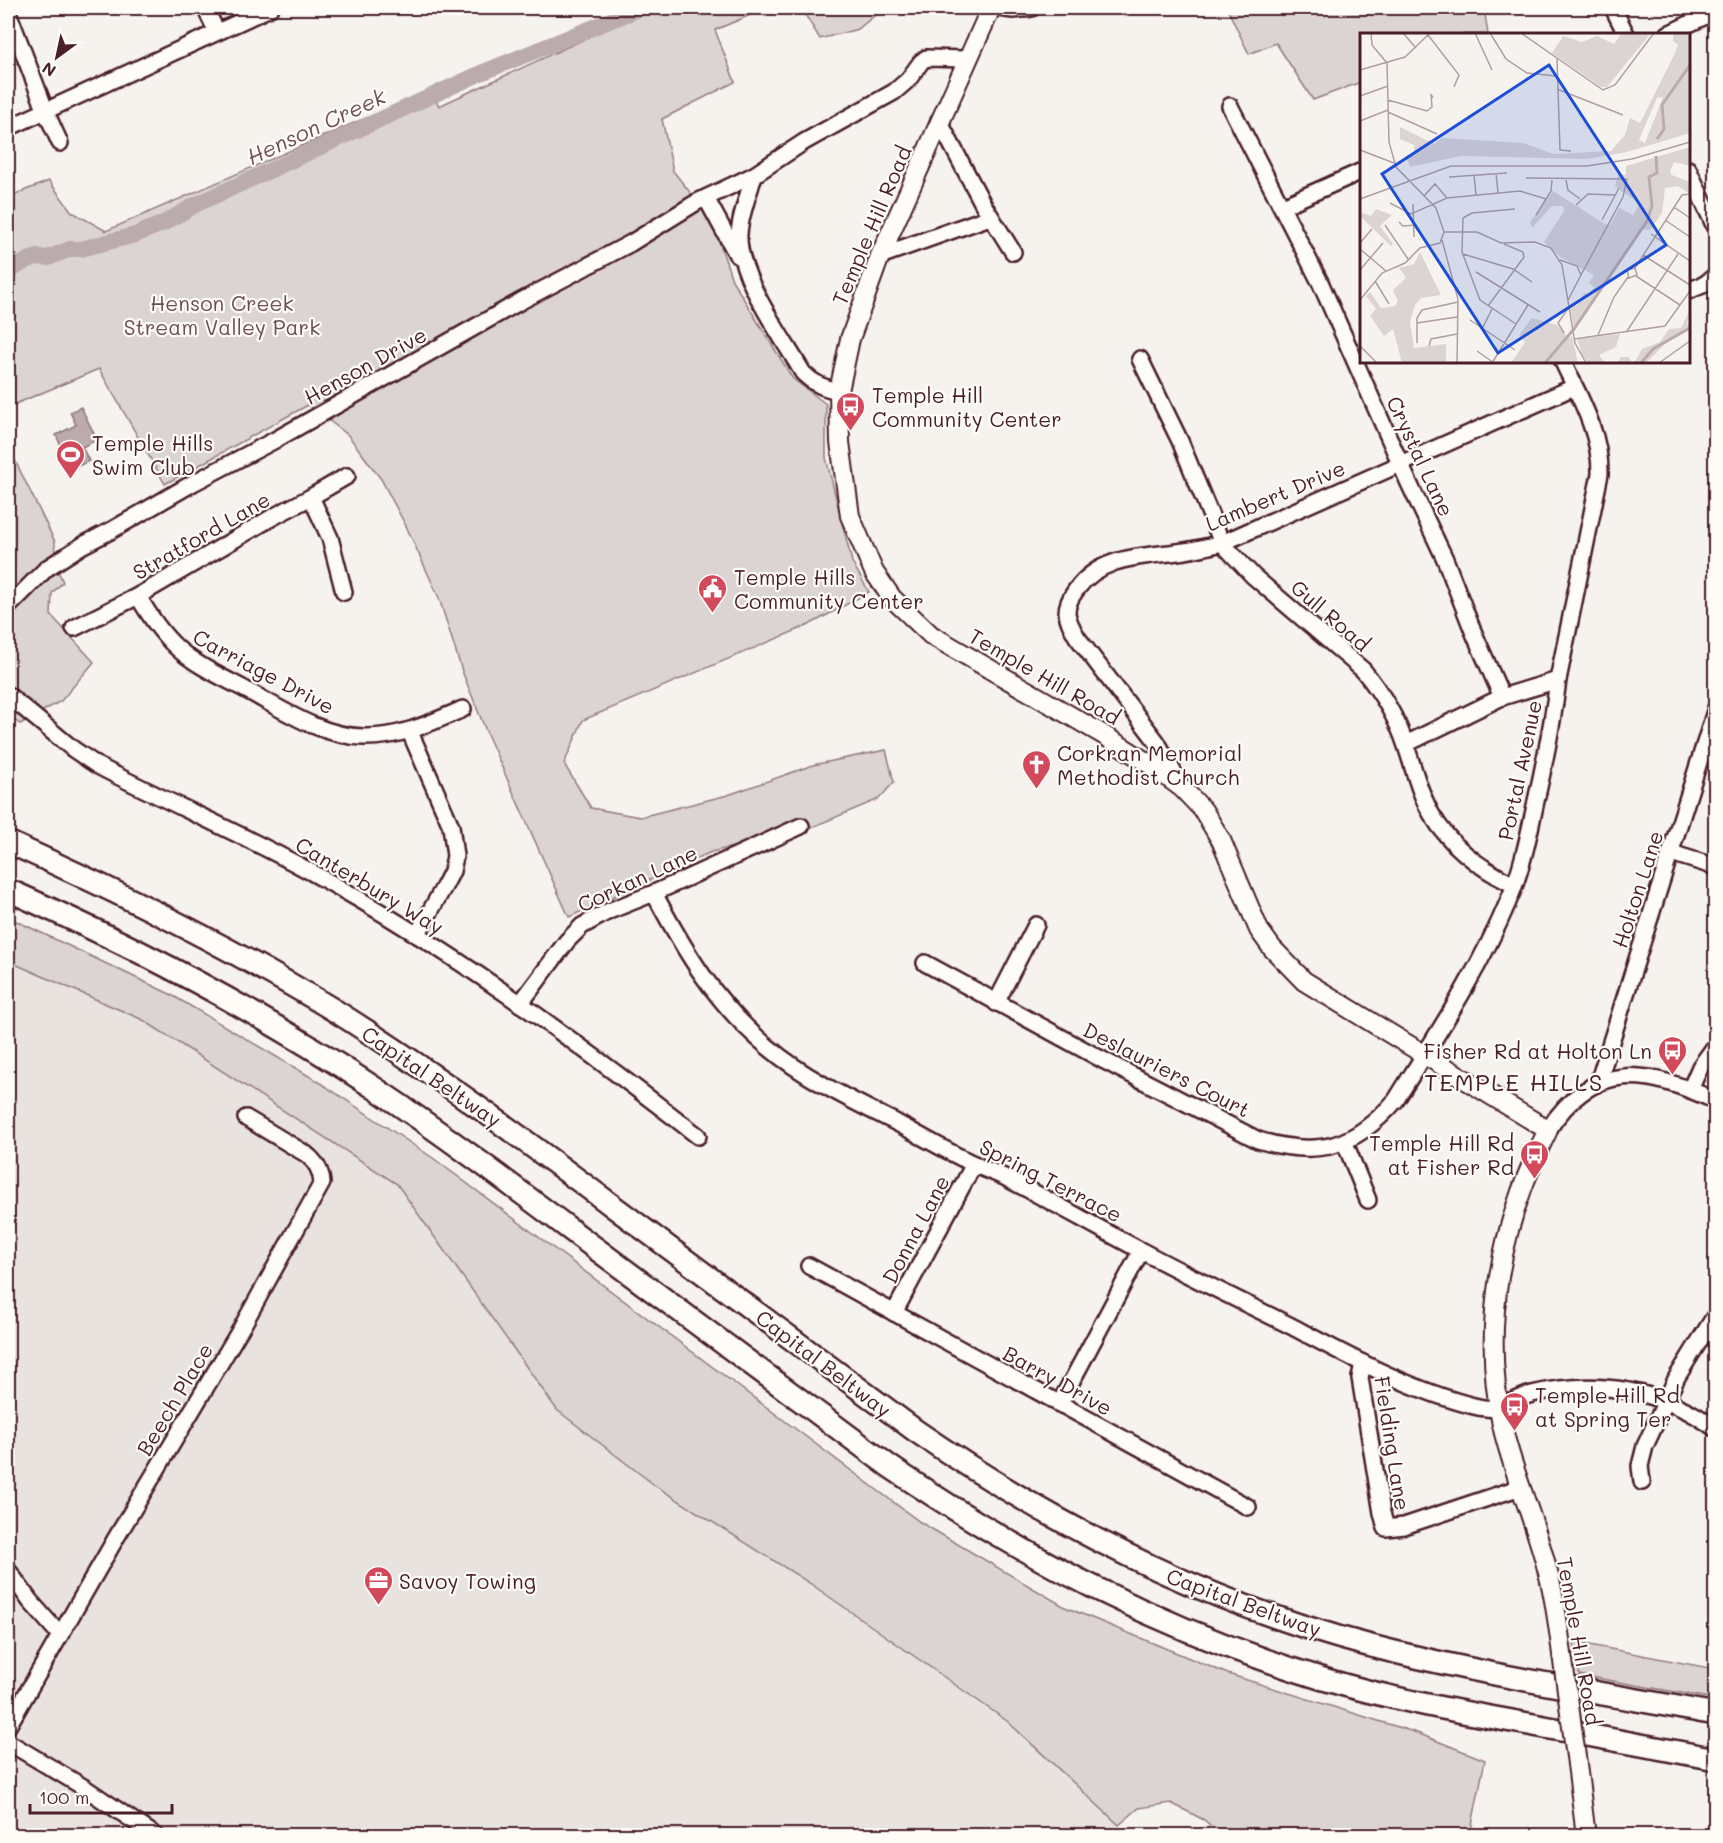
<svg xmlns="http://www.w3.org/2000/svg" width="1723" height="1843" font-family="Mali,sans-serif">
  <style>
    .built { fill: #e9e3e0 }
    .green { fill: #dcd4d2; stroke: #937a7e; stroke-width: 1.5 }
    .water { fill: #bbabac; stroke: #8e7378; stroke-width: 1.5 }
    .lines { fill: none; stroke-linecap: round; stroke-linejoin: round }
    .river { stroke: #bbabac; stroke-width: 16 }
    .minor-casing { stroke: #4a1f2b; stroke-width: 20 }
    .major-casing { stroke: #4a1f2b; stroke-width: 22 }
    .highway-casing { stroke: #4a1f2b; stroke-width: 26 }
    .minor { stroke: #fdfcf7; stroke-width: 15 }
    .major { stroke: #fdfcf7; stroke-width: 18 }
    .highway { stroke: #fdfcf7; stroke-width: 21 }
    .major-bridge-casing { stroke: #4a1f2b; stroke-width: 22; stroke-linecap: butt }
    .major-bridge { stroke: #fdfcf7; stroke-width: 18 }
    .labels { text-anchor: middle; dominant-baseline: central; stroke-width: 4.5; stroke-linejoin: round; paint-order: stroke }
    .street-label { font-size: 21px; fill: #4a1f2b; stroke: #fdfcf7 }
    .park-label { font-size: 21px; fill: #6e4c55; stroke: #fdfcf7 }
    .poi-label { font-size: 21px; fill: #4a1f2b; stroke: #fdfcf7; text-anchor: start }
    .water-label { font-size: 22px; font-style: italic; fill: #725058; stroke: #fdfcf7 }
    .quarter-label { font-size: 24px; letter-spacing: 1.5px; fill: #4a1f2b; stroke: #fdfcf7 }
    .inset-river { fill: none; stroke: #bbabac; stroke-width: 3 }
    .inset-road { fill: none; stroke: #b19ea1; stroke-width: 1.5 }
    .view { fill: #1d4ed8; fill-opacity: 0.15; stroke: #1d4ed8; stroke-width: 3 }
    .inset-edge { fill: none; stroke: #4a1f2b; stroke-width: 3 }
  </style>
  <rect width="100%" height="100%" fill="#f6f3ef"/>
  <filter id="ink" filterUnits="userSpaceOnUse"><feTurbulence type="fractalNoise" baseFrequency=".0167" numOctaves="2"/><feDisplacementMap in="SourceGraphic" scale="12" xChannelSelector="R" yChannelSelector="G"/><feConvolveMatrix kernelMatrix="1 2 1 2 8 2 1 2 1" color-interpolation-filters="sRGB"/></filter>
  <g filter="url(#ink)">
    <polygon class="built" points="8,961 143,1020 397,1184 557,1410 657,1487 811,1584 1007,1721 1119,1825 1109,1836 8,1835"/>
    <g class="green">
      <polygon points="652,8 767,8 715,30 735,82 662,119 673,171 712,220 732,280 793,379 826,404 826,458 852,562 869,592 809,625 583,720 564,764 591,808 640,817 728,795 813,765 886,750 894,782 879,799 803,831 711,852 569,917 488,736 462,671 439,598 406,526 381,479 348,435 308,405 165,484 99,369 8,407 8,197 49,181 72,212 106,231 356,122 432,92 439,106"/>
      <polygon points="801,8 884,8 858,29 820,39"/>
      <polygon points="1227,8 1484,8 1488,34 1362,34 1361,82 1313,100 1276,43 1249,54"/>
      <polygon points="8,446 55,542 54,561 63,582 52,593 51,615 94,662 61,701 20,724 8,716"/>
      <polygon points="8,917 170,994 319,1082 433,1158 920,1522 1065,1607 1228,1674 1417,1733 1485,1760 1470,1835 1222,1835 1204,1820 1171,1803 1139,1808 1119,1825 1007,1721 811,1584 657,1487 557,1410 397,1184 143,1020 8,961"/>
      <polygon points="1574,1642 1715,1669 1715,1699 1579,1675"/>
    </g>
    <polygon class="water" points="81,407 97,440 82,447 89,461 72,469 56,435 76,425 70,412"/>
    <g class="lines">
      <polyline class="river" points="8,272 28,260 38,257 48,258 70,249 81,249 135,235 164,223 195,205 481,73 641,8"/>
      <defs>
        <g id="minor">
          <polyline points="205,8 217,32"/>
          <polyline points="999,8 1013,10 1032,8"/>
          <polyline points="1613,8 1626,34"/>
          <polyline points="8,12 46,112 60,143"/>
          <polyline points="1668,34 1716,11"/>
          <polyline points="1230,106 1320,282 1408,481 1445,559 1473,631 1502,697"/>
          <polyline points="939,121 983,204 1013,252"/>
          <polyline points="8,128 270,8"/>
          <polyline points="1688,169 1716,229"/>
          <polyline points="706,198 737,255"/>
          <polyline points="1283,206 1362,171"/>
          <polyline points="880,256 990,217"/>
          <polyline points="1688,291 1705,284 1716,275"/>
          <path d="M1140,359l40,82 42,102 31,33 110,94c18,22 34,48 43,76 8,23 13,47 26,69 19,32 49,54 82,70"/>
          <path d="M839,391c-15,-3 -25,-7 -36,-18 -21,-37 -66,-97 -64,-139 1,-19 10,-40 15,-59l50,-33 90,-50 14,-12 13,-18 5,-4 41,1"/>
          <polyline points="311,497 330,538 344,592"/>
          <path d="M138,596c11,19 22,36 38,51 19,18 46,30 70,43 36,19 74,46 117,47 37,1 67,-14 100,-28"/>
          <polyline points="8,607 47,568 83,545 112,530 193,483 275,440 521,301 631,243 697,202 754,175"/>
          <polyline points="74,628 138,596 271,518 311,497 347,476"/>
          <path d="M8,695l65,54 25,17c71,37 145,68 215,107 136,75 263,168 385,263"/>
          <polyline points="410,732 451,826 455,856 452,871 446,883 417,935"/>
          <polyline points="1406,744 1502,697 1558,680"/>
          <path d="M1182,788l-25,-46 -80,-105c-11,-19 -15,-28 -1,-47 25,-36 70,-33 109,-39 13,-2 25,-5 37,-8l352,-156"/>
          <polyline points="1671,853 1716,867"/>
          <path d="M654,893c31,59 62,111 114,154 38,32 85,54 129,76 26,14 51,29 77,41 11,6 23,9 34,15 45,23 88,48 132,71 50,27 101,51 151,76 57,30 119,64 183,80 33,8 31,-5 58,-12 64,-15 131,-5 184,35"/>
          <path d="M925,963l176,96 157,81c61,18 96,8 138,-40 40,-64 83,-129 112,-198 14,-32 21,-68 28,-101 9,-40 17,-80 22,-121l42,-206c1,-40 -21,-78 -37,-112"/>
          <polyline points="996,1003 1036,925"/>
          <polyline points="520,1004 567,941 582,926 609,911 654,893 801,826"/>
          <polyline points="1598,1083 1716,708"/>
          <polyline points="1690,1090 1700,1067 1716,1045"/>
          <path d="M1548,1130c46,-72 100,-60 168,-29"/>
          <polyline points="1345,1143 1368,1200"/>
          <polyline points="809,1266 1248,1507"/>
          <polyline points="894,1313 974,1164"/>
          <polyline points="1363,1363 1360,1378 1382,1513 1386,1528 1404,1526 1521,1487"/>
          <polyline points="1059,1405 1141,1251"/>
          <polyline points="1642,1482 1640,1466 1645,1446 1677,1377 1716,1314"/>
          <polyline points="8,1570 30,1601 60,1635"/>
          <path d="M8,1726l108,-188 127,-213 79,-142c-1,-13 -6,-21 -16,-29l-60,-36"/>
          <polyline points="8,1742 85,1788 156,1836"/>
        </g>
        <g id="major">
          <path d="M991,8l-111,248 -30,83 -11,52 1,51 10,74 24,56 18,26 39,37 171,99 49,31 31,23 21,22 18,30 38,90 13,18 32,33 244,149c-47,91 -67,194 -46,295 11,49 33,95 45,144 8,27 11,57 15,85"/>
          <polyline points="1577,1764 1586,1836"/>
        </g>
        <g id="highway">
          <path d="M8,842c113,51 223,105 329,170 97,61 189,129 281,198 100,74 199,148 298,221 130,89 270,162 422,206 123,35 252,54 378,77"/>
          <path d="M8,890c127,56 252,122 368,199 75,50 147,105 219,159 98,72 196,146 294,218 135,92 274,164 431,212 66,20 135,33 203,45 64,12 128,24 193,36"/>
        </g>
      </defs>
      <use href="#minor" class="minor-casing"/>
      <use href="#major" class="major-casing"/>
      <use href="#highway" class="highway-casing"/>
      <use href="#minor" class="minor"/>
      <use href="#major" class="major"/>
      <use href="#highway" class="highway"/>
      <defs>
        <polyline id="major-bridge" points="1562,1654 1577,1764"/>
      </defs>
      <use href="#major-bridge" class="major-bridge-casing"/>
      <use href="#major-bridge" class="major-bridge"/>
    </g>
  </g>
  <defs>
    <symbol id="bus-pin" viewBox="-11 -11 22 30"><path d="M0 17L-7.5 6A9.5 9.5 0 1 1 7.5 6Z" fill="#d1495b" stroke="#fdfcf7"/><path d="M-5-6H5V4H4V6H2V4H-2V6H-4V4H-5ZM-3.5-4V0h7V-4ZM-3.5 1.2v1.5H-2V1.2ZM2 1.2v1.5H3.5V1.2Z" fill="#fff"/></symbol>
    <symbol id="stadium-pin" viewBox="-11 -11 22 30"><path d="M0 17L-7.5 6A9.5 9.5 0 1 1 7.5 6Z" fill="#d1495b" stroke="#fdfcf7"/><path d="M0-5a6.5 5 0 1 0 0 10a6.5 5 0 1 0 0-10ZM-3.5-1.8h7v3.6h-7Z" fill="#fff"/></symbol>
    <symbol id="civic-pin" viewBox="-11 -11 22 30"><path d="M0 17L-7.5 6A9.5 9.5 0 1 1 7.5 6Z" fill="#d1495b" stroke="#fdfcf7"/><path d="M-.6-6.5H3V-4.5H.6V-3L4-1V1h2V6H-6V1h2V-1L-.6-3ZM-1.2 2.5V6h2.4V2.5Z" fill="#fff"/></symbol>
    <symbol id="church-pin" viewBox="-11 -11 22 30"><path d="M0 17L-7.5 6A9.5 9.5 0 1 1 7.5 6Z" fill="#d1495b" stroke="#fdfcf7"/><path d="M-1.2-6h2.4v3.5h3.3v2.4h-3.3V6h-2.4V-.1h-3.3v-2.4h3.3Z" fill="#fff"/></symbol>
    <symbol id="office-pin" viewBox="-11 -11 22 30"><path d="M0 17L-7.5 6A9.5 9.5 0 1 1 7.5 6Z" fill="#d1495b" stroke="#fdfcf7"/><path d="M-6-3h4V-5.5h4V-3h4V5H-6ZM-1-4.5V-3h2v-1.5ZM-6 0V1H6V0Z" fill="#fff"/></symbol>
  </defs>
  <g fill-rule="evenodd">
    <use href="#bus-pin" x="834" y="390" width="33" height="45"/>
    <use href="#stadium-pin" x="54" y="438" width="33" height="45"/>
    <use href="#civic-pin" x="696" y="572" width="33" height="45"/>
    <use href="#church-pin" x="1020" y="748" width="33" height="45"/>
    <use href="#bus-pin" x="1656" y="1034" width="33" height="45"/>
    <use href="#bus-pin" x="1518" y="1138" width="33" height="45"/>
    <use href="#bus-pin" x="1498" y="1390" width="33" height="45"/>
    <use href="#office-pin" x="362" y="1564" width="33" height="45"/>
  </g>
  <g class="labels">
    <g class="street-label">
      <text transform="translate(871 225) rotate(-67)">Temple Hill Road</text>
      <text transform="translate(365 365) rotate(-29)">Henson Drive</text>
      <text transform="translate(1421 456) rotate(65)">Crystal Lane</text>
      <text transform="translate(1275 495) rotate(-23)">Lambert Drive</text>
      <text transform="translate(201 535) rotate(-30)">Stratford Lane</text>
      <text transform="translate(1331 615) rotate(41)">Gull Road</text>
      <text transform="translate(264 671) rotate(28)">Carriage Drive</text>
      <text transform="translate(1045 676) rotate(30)">Temple Hill Road</text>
      <text transform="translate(1519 770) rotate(-78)">Portal Avenue</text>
      <text transform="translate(637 878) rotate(-25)">Corkan Lane</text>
      <text transform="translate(370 885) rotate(31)">Canterbury Way</text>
      <text transform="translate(1637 889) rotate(-72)">Holton Lane</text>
      <text transform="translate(1167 1069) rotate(27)">Deslauriers Court</text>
      <text transform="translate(432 1076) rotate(34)">Capital Beltway</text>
      <text transform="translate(1051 1180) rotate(27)">Spring Terrace</text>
      <text transform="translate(915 1229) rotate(-62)">Donna Lane</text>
      <text transform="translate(824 1363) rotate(37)">Capital Beltway</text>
      <text transform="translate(1058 1380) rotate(29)">Barry Drive</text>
      <text transform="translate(174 1399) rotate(-59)">Beech Place</text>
      <text transform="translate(1393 1443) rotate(81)">Fielding Lane</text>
      <text transform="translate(1244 1602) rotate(20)">Capital Beltway</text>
      <text transform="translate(1580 1641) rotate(80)">Temple Hill Road</text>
    </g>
    <g class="park-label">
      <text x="222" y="302">Henson Creek<tspan x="222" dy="24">Stream Valley Park</tspan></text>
    </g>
    <g class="poi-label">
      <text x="872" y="394">Temple Hill<tspan x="872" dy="24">Community Center</tspan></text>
      <text x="92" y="442">Temple Hills<tspan x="92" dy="24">Swim Club</tspan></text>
      <text x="734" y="576">Temple Hills<tspan x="734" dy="24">Community Center</tspan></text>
      <text x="1057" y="752">Corkran Memorial<tspan x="1057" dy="24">Methodist Church</tspan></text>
      <text x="1652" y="1050" text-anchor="end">Fisher Rd at Holton Ln</text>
      <text x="1514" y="1142" text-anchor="end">Temple Hill Rd<tspan x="1514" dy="24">at Fisher Rd</tspan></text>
      <text x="1535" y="1394">Temple Hill Rd<tspan x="1535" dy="24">at Spring Ter</tspan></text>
      <text x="399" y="1580">Savoy Towing</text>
    </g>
    <g class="water-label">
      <text transform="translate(316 126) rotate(-25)">Henson Creek</text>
    </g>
    <g class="quarter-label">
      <text x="1514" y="1081">TEMPLE HILLS</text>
    </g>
  </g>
  <g transform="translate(1360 33)">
    <rect width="330" height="330" fill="#f6f3ef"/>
    <path d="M262,0h29l-44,54h-6l-49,-34 11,-17 19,6 15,-6 17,8zM313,0h17v100l-63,19 -40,7 -126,-3 -51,11 -4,-10 8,-3v-9l-14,-6v-12l34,17 8,-6 81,5 30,11 58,-3 14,-16 5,-17 10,5 33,-66 5,-12 -5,-4zM303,64l-18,46 -6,-3 18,-42zM330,114v19l-16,-4 -4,9 2,4 18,7v12l-12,-8 -13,2 -3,25 -12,17 -9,-1 -67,101 -4,-23 8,-3 6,-11 5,2 5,-8 -5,-4 5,-8 -34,-18 -16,-15 20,-31 -1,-5h-11l-20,22 -2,-6 23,-31 52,33 5,1 9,-17 14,7 7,-11 -25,-18 3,-11h8v-9zM16,176l16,6 -12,11 13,18 -2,2 -31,-30v-4l11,4zM60,219l21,43 -20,3 -6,7 -5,17 4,26 32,-4v19h-44l-9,-34 -9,7 -14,-20 6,-7 -10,-13 4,-4 11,16 14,-2 3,-5 -5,-11 13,-12 -7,-10 15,-4zM330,277l-3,15 3,-2v7l-18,7 -25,25 -30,1 4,-6h8l3,5 4,-2 6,-11 18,-7 9,-13 12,-1zM172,285l25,7 12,13 3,-2 6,27h-67l14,-21 -6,-7zM260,301l-4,13 -17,8 6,8h-17l-6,-8 -5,-16z" fill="#dcd4d2" fill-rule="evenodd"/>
    <path class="inset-river" d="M297,106l7,-10 -2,-24 28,-40M185,330l29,-34 73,-108 5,-15 -3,-29 8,-4 -1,-17M281,330l12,-14 37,-21"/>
    <path class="inset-road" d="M11,0l1,12 15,18M43,0l13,15M115,0l17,37M130,0l16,26 21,14 29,3M161,0l82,57 12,-5 39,-52M68,2l31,40 -5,12M197,26l3,91 11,1M27,30l2,79 7,25 40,41 8,24h33l24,11 34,-1 16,6 11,17 13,78 11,20M0,37l45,-13 25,-24M197,56l66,26M0,63l28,-10M28,67l39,11 5,-4 -1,-13 2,4M28,79l49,22M0,88l28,-11M0,117l34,13M136,140l2,20M114,142l2,20M89,144l58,-4M166,145l101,1 -4,18 -42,78M206,147l2,10 12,9M64,163l11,-12 12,14M0,166l91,-33h136l45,-7 58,-17M30,170l21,11 36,-16 73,-7 26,8M53,171l1,33M216,172l12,-11 27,1M314,174l16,11M176,182l15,-24 1,-11M103,185l-1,34 18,48 36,24M103,185l9,-5 43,-4M242,187l17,-32M305,187l25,17M39,189l4,4 13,-1M25,192l23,34M291,201l39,27M82,207l16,59 -1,64M0,210l12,-14M0,216l26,22M103,221l50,15 19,13M283,222l47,30M200,227l17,6 4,9 -13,25M275,235l2,7 -8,3 -2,-8 8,-2 47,-73 8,-1M0,237l23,-27M116,239l64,40M276,243l44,29M15,248l14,23M0,267l22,-27 23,-10 15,-15 20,-5 4,-11M128,273l36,-49 -1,-5 -19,-8M110,287l45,30M57,290l40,-6M122,296l10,-20M267,298l51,-77M204,300l-6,-10 11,-16M238,302l16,-38 14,-20M214,306l91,-13 25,-35M57,310v-25l5,-8 36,-8M0,313l17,17M69,313l2,-7 26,-5M117,318l17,12M132,330l36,-58M299,330l31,-22"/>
    <path class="view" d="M189,32l117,180 -168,108 -116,-179z"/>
    <rect width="330" height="330" class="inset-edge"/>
  </g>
  <rect width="1723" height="1843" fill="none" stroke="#fdfcf7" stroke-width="30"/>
  <rect x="15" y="15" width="1693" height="1813" fill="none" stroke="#4a1f2b" stroke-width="2" filter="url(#ink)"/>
  <g transform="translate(57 57) rotate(213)" stroke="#fdfcf7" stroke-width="4.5" paint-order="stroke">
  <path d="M0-4.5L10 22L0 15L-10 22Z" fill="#4a1f2b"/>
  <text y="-9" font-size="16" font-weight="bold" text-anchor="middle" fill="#4a1f2b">N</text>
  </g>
  <path d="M30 1804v9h142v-9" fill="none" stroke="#4a1f2b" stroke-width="3"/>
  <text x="39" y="1804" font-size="18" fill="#4a1f2b" stroke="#fdfcf7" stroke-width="4.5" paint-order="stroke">100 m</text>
</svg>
